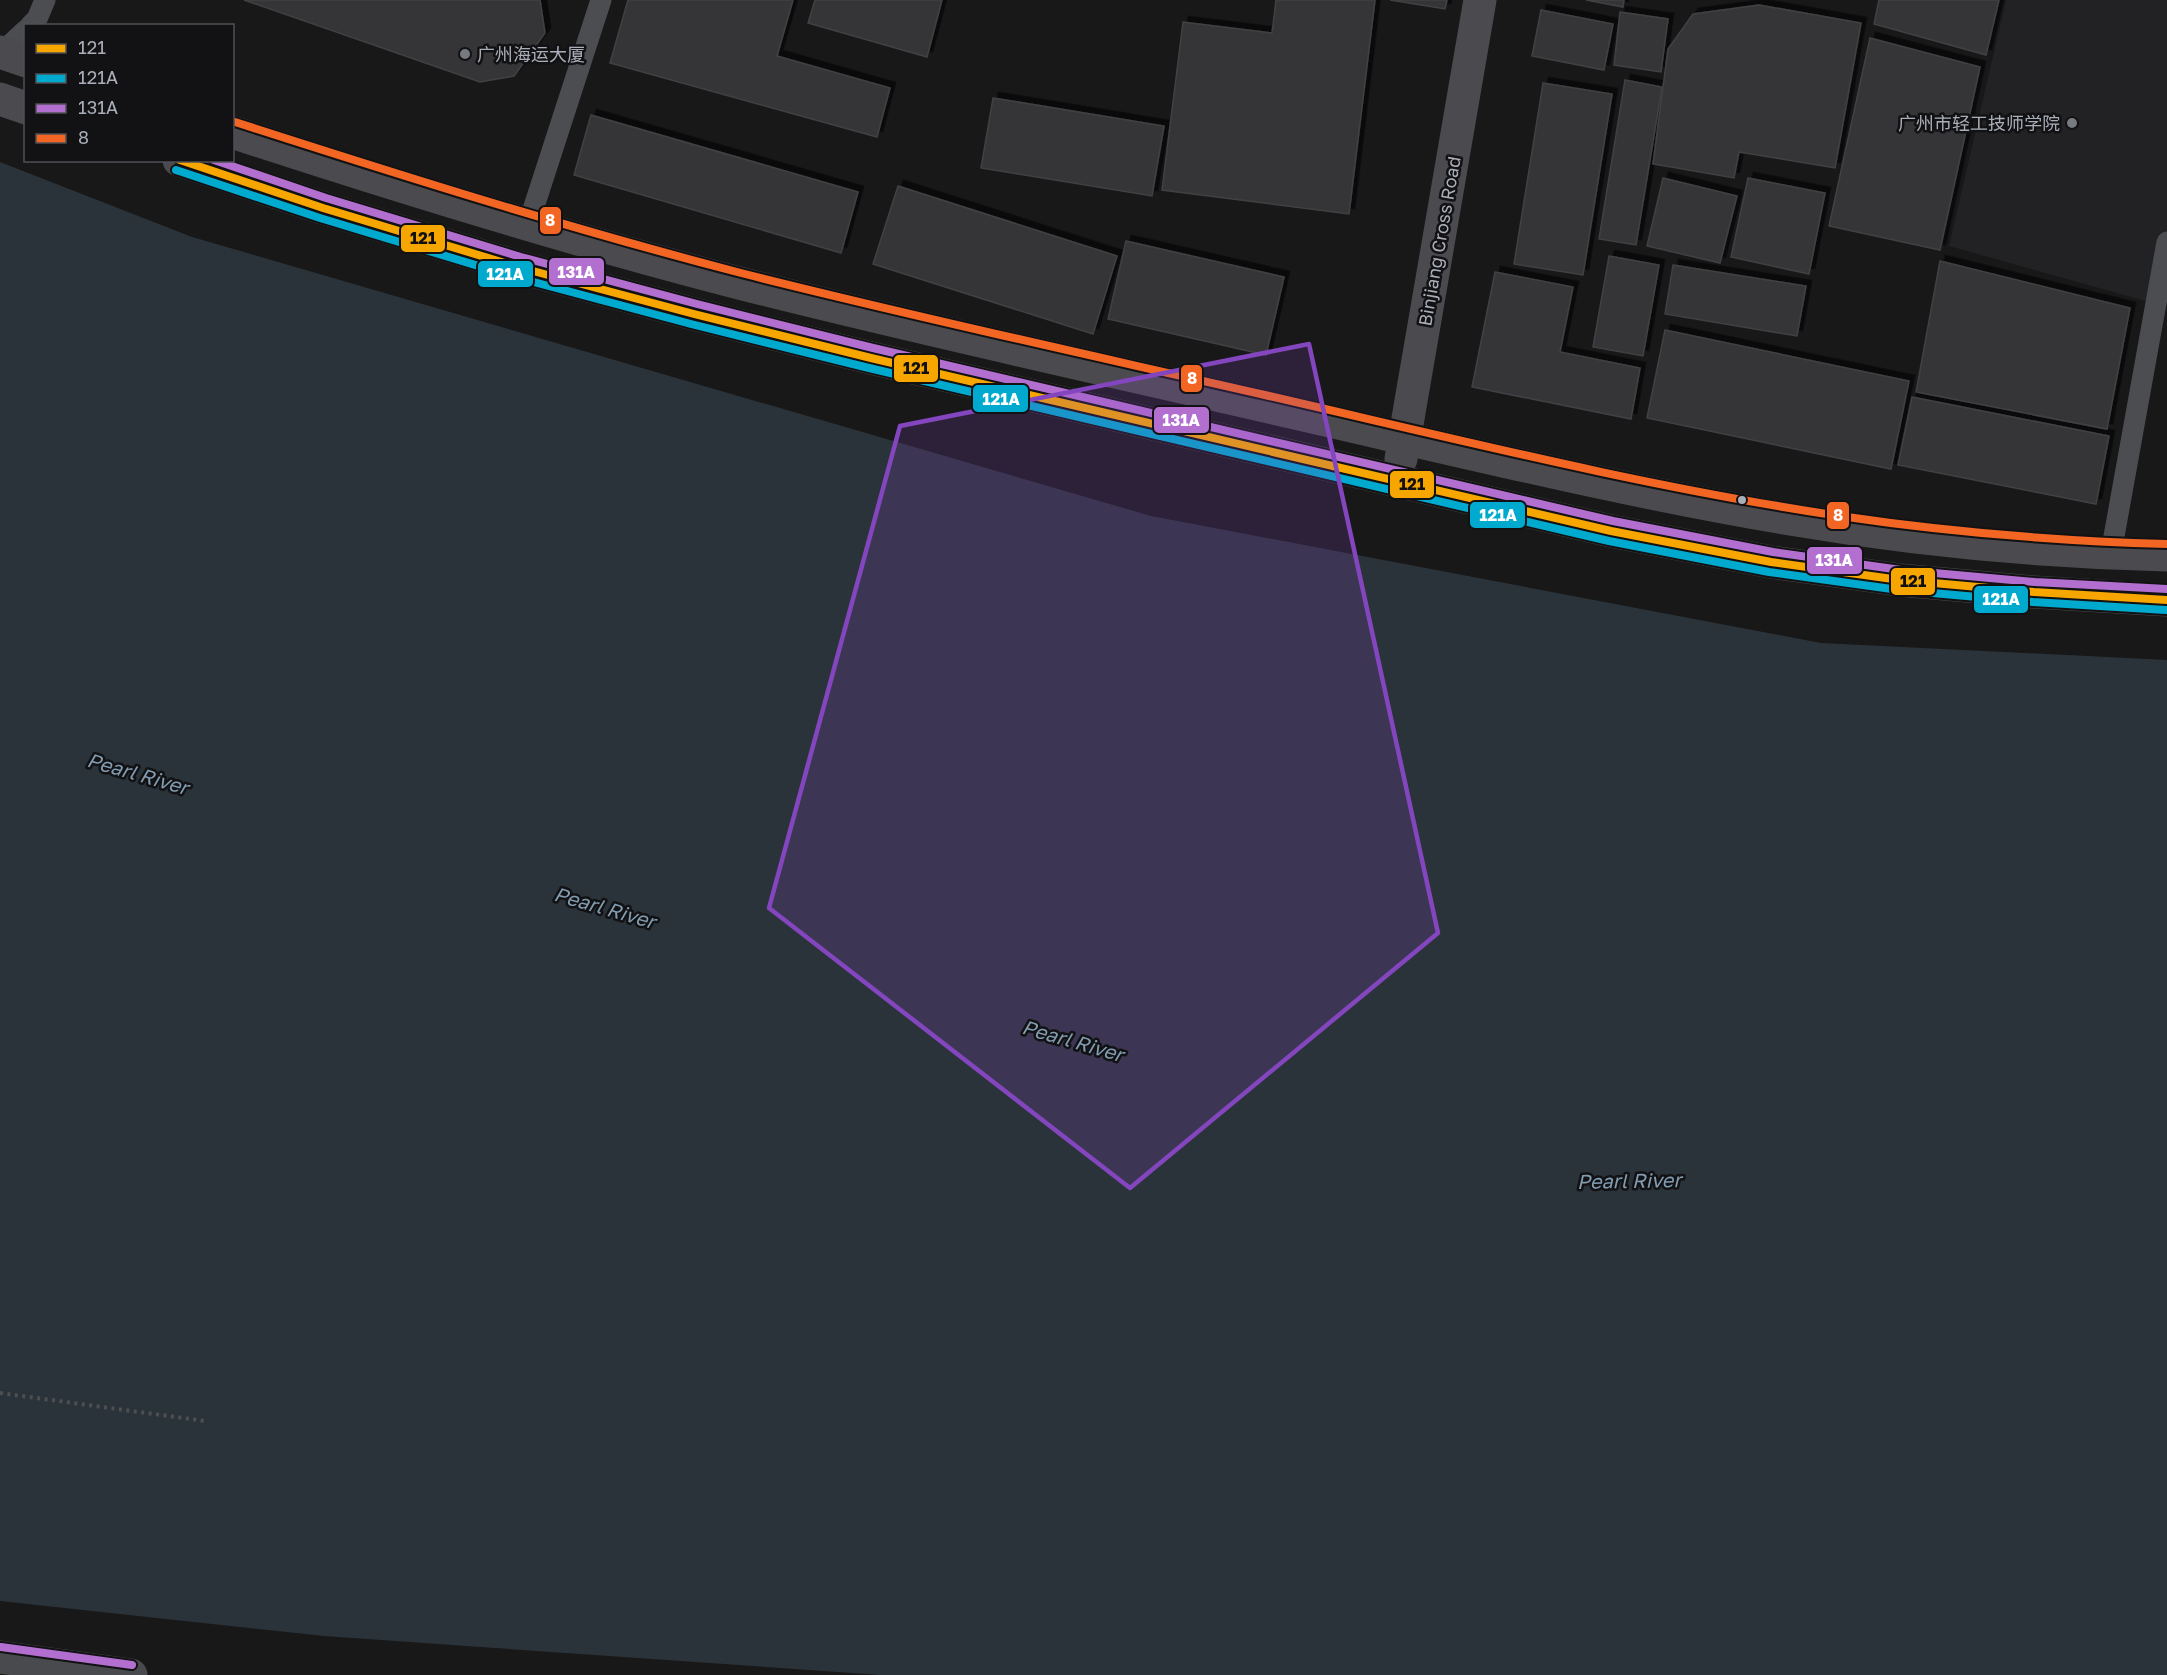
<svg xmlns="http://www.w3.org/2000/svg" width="2167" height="1675" font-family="'Golos Text','Noto Sans SC',sans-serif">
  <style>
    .built { fill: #222224 }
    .water { fill: #2b333a }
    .building { fill: #363637; stroke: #404144; stroke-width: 1.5; filter: url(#shadow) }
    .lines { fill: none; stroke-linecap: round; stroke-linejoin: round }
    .path { stroke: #4e4f52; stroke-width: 4; stroke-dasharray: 3 4.5; stroke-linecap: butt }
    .lane { stroke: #4c4d51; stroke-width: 21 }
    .secondary { stroke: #4b4b4f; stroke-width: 33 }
    .primary { stroke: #494a4d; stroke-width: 33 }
    .bus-1-casing { stroke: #121214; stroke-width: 12 }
    .bus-2-casing { stroke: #121214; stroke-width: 12 }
    .bus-3-casing { stroke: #121214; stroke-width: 12 }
    .bus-4-casing { stroke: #121214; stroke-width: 12 }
    .bus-1 { stroke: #f7a600; stroke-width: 8 }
    .bus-2 { stroke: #00a9ce; stroke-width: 8 }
    .bus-3 { stroke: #b36fd0; stroke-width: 8 }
    .bus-4 { stroke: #f26522; stroke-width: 8 }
    .marked { fill: #8446be; fill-opacity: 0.2; stroke: #8446be; stroke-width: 4.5; stroke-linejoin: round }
    .poi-dot { fill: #777a80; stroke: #121214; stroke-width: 2 }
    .bus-dot { fill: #aaaeb8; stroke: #121214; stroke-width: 2 }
    .labels { text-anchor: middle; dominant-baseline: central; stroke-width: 5; stroke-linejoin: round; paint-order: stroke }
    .poi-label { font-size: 18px; fill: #aaaeb8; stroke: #121214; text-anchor: start }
    .street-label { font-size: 18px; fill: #aaaeb8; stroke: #121214 }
    .water-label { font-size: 20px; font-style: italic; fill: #829cb2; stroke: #121214 }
    .line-badge { stroke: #121214; stroke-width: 2 }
    .badge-label { font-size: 16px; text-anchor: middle; font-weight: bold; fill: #fff }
    .pale-badge-label { font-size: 16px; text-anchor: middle; font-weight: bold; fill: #111 }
  </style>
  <defs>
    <filter id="shadow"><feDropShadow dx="5.5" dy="-5.5" stdDeviation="0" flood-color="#0009"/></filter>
  </defs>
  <rect width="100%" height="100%" fill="#181818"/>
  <polygon class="built" points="2006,0 2167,0 2167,307 1949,246"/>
  <polygon class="water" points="0,162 192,237 1151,516 1821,643 2167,660 2167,1675 881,1675 324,1636 0,1601"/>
  <g class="building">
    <polygon points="244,0 540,0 545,33 514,76 480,82"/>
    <polygon points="628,0 793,0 777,56 890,88 877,137 610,63"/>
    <polygon points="815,0 942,0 927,57 808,23"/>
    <polygon points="1276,0 1375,0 1349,214 1162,190 1183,22 1272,33"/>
    <polygon points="1390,0 1447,0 1445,9"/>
    <polygon points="1586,0 1624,0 1623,7"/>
    <polygon points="1879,0 1999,0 1986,55 1874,24"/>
    <polygon points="1759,5 1861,23 1835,168 1739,152 1734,178 1653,164 1668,49 1693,14"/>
    <polygon points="1541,10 1613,24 1604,70 1532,56"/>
    <polygon points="1620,12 1668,19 1661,72 1614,65"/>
    <polygon points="1870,38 1980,67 1940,250 1829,226"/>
    <polygon points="1625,80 1662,87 1636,245 1599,239"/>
    <polygon points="1543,83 1612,94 1583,275 1514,264"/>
    <polygon points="993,98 1164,126 1152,196 981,168"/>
    <polygon points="591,115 858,192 841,253 574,175"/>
    <polygon points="1663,178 1737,196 1720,263 1647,246"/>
    <polygon points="1748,178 1825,193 1809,274 1731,257"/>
    <polygon points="898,186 1117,256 1093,334 873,264"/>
    <polygon points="1126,241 1284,277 1266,355 1108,319"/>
    <polygon points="1609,256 1659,265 1643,356 1593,347"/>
    <polygon points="1940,261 2130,308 2107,429 1916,392"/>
    <polygon points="1673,265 1806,286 1797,336 1665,314"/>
    <polygon points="1495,272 1573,287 1560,352 1640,368 1631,419 1472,387"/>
    <polygon points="1665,330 1909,381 1891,469 1647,418"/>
    <polygon points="1912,397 2109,436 2096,504 1898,465"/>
  </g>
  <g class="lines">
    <polyline class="path" points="0,1393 205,1421"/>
    <g class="lane">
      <polyline points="30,26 37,19 45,0"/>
      <polyline points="1,53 26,30"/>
      <polyline points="528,225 601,0"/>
      <polyline points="2111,553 2167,242"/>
    </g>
    <g class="secondary">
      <polyline points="0,52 26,61"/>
      <polyline points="0,99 26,108"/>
      <path d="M232,132c168,55 336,107 507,151 177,45 356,84 534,125 172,39 343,82 517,111 124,21 251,33 377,36"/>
      <polyline points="179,160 323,208 518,267 694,314 871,358 1611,531 1771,562 1900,580 2034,592 2167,600"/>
      <polyline points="1401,459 1480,0"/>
    </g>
    <polyline class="primary" points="0,1657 131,1675"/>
    <defs>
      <polyline id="bus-1" points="180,160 323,208 518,267 694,314 871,358 1611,531 1771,562 1900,580 2034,592 2167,600"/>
      <polyline id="bus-2" points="176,170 320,218 515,277 691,324 869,368 1609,541 1769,572 1899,590 2033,602 2166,610"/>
      <g id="bus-3">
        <polyline points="214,160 326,198 521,257 697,304 873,348 1613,521 1773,552 1901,570 2035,582 2167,589"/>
        <polyline points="1,1647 132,1665"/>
      </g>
      <path id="bus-4" d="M235,122c168,54 336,107 506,151 174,44 349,82 524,122 191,44 381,92 575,121 108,16 217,25 327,28"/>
    </defs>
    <use href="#bus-1" class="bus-1-casing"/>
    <use href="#bus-2" class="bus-2-casing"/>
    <use href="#bus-3" class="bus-3-casing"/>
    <use href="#bus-4" class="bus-4-casing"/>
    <use href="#bus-1" class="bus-1"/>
    <use href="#bus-2" class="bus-2"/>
    <use href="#bus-3" class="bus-3"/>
    <use href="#bus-4" class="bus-4"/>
  </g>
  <path class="marked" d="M1309,344l129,589 -308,255 -361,-280 131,-482z"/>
  <g class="poi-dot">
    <circle cx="465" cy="54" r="6"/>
    <circle cx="2072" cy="123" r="6"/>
  </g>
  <circle class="bus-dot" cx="1742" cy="500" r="5"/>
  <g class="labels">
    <g class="poi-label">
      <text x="477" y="54">广州海运大厦</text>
      <text x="2060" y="123" text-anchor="end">广州市轻工技师学院</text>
    </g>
    <g class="street-label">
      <text transform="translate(1439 241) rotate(-80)">Binjiang Cross Road</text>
    </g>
    <g class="water-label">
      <text transform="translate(138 773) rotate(16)">Pearl River</text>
      <text transform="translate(605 907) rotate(16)">Pearl River</text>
      <text transform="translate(1073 1040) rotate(16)">Pearl River</text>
      <text transform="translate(1629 1180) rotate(-1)">Pearl River</text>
    </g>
  </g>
  <g class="line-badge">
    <rect x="539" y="206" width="23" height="29" rx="6" fill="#f26522"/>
    <rect x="400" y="224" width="46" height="29" rx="6" fill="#f7a600"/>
    <rect x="548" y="257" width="57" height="29" rx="6" fill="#b36fd0"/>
    <rect x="477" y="260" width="57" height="28" rx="6" fill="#00a9ce"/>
    <rect x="893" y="354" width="46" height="29" rx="6" fill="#f7a600"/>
    <rect x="1180" y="364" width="23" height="29" rx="6" fill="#f26522"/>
    <rect x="972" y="384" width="57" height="29" rx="6" fill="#00a9ce"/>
    <rect x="1153" y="406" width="57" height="28" rx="6" fill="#b36fd0"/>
    <rect x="1389" y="470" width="46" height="29" rx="6" fill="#f7a600"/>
    <rect x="1469" y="501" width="57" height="28" rx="6" fill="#00a9ce"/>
    <rect x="1826" y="501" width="24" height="29" rx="6" fill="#f26522"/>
    <rect x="1806" y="546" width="57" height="29" rx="6" fill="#b36fd0"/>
    <rect x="1890" y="567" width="46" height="29" rx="6" fill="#f7a600"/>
    <rect x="1973" y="585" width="56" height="29" rx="6" fill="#00a9ce"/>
  </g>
  <g class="badge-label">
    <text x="550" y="226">8</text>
    <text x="576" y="278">131A</text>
    <text x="505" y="280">121A</text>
    <text x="1192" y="384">8</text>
    <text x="1001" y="405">121A</text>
    <text x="1181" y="426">131A</text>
    <text x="1498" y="521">121A</text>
    <text x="1838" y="521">8</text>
    <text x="1834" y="566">131A</text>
    <text x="2001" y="605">121A</text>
  </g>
  <g class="pale-badge-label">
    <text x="423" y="244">121</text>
    <text x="916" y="374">121</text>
    <text x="1412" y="490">121</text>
    <text x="1913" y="587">121</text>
  </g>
  <rect x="24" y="24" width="210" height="138" fill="#121214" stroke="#4f5056" stroke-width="1.5"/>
  <rect x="36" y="44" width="30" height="9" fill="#f7a600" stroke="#4f5056" stroke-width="1.5"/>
  <text x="78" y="54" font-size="18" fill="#aaaeb8">121</text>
  <rect x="36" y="74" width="30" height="9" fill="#00a9ce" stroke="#4f5056" stroke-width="1.5"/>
  <text x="78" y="84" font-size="18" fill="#aaaeb8">121A</text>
  <rect x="36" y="104" width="30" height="9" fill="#b36fd0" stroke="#4f5056" stroke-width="1.5"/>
  <text x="78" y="114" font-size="18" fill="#aaaeb8">131A</text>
  <rect x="36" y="134" width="30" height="9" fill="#f26522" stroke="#4f5056" stroke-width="1.5"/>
  <text x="78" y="144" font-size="18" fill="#aaaeb8">8</text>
</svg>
